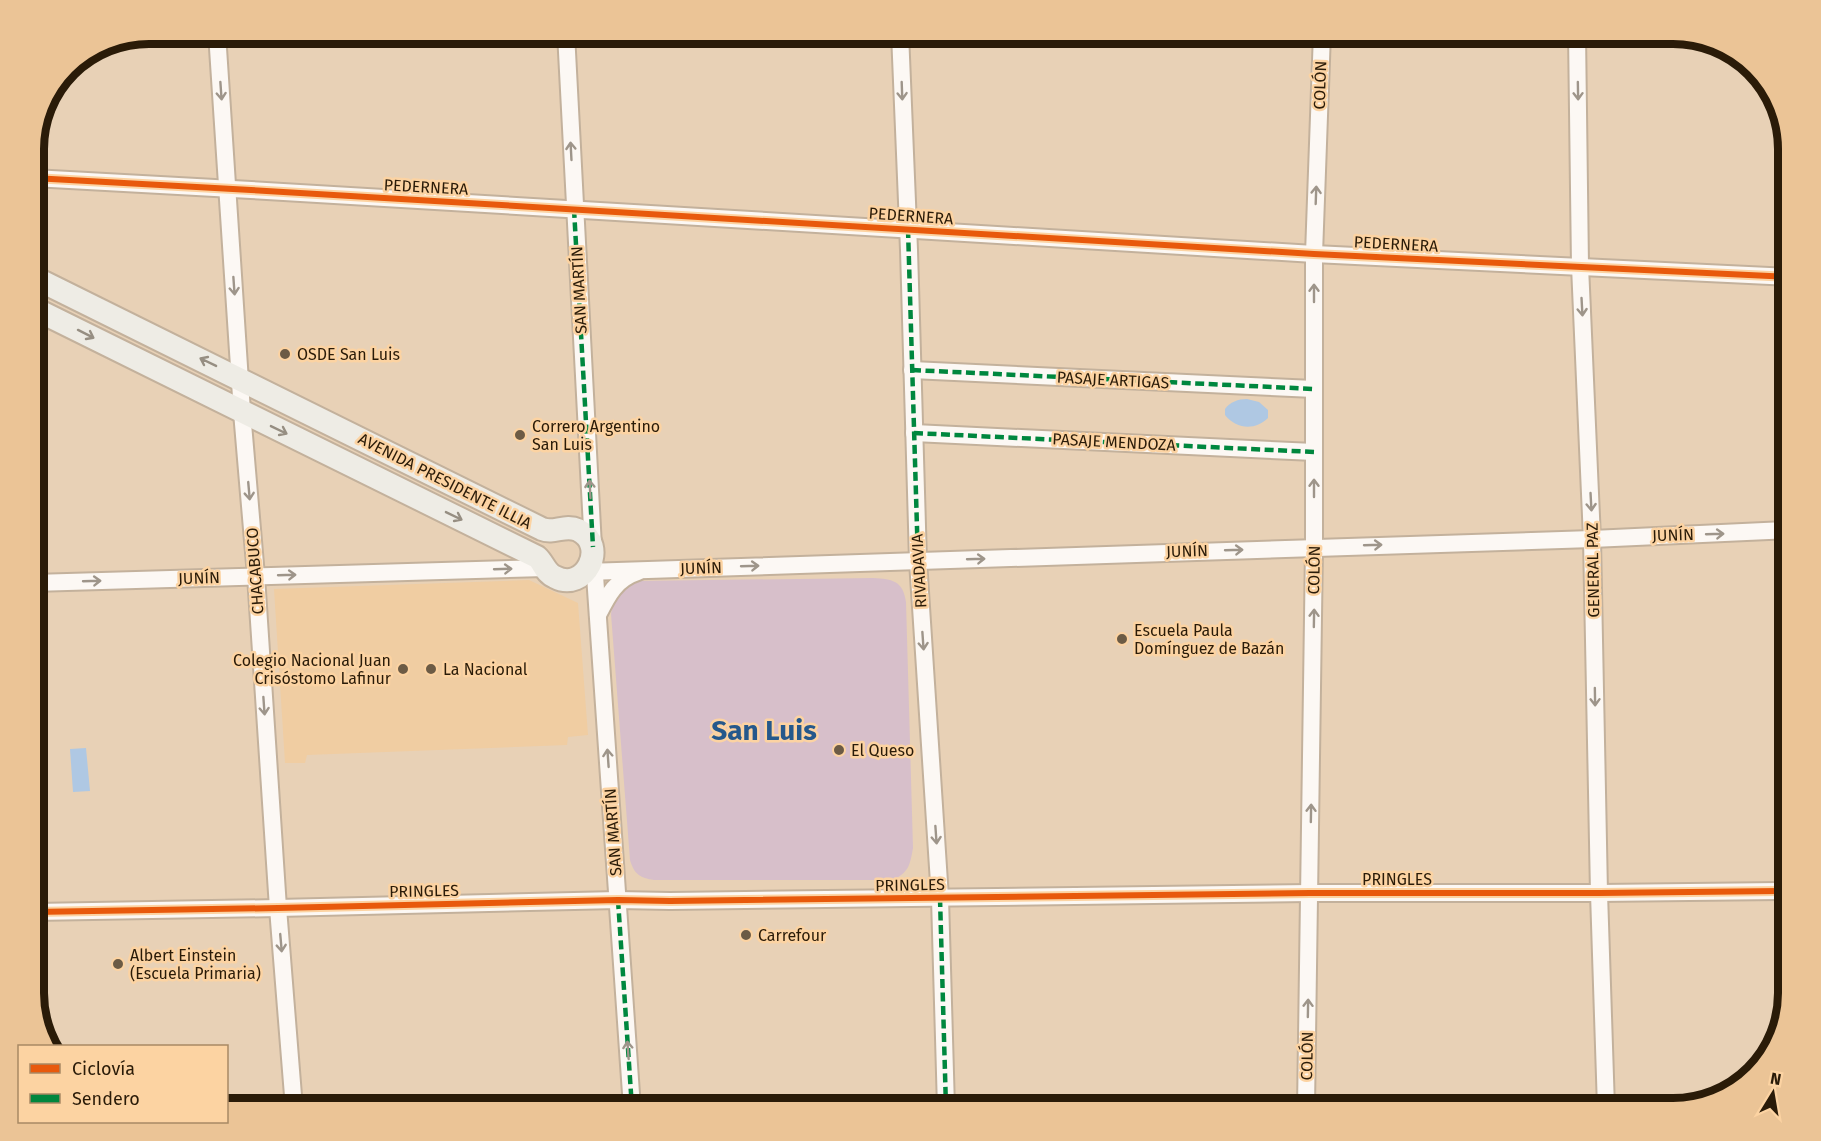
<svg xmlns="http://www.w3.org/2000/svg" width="1821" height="1141" font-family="'Fira Sans',sans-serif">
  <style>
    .built { fill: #f0cda2 }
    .green { fill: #d7bfca }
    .water { fill: #afc8e3 }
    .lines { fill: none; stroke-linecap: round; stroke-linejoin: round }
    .street-casing { stroke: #c3b19c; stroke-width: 20 }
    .secondary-casing { stroke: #c3b19c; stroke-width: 26 }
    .street { stroke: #fcf8f4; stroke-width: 16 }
    .secondary { stroke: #eeece5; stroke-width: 22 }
    .quiet { stroke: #00873e; stroke-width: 4.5; stroke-dasharray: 9 4.5; stroke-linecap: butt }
    .cycleway-casing { stroke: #fcd3a2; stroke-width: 10 }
    .cycleway { stroke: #e8590c; stroke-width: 6 }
    .oneway { stroke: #9e958a }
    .oneway2 { stroke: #968e82 }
    .poi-dot { fill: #6c5b45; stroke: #fcd3a2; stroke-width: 2 }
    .labels { text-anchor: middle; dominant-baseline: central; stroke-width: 5; stroke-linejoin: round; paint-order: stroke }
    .street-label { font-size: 16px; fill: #2a1b08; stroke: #fcd3a2 }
    .poi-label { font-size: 16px; fill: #2a1b08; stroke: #fcd3a2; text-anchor: start }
    .town-label { font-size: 28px; font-weight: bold; fill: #25588b; stroke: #fcd3a2 }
    .rim { fill: none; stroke: #2a1b08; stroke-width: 8 }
  </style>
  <rect width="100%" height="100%" fill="#e8d1b6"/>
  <polygon class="built" points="529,580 578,603 588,735 568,737 567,745 307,755 305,763 285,763 274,589"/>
  <path class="green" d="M873,578c20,1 30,3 33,24l7,246c-3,17 -4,24 -20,32h-239c-14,-2 -20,-6 -24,-20l-19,-246 3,-19 21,-14z"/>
  <g class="water">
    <path d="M1247,399l12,3 9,8v8c-13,13 -32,11 -43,-3v-6c5,-7 13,-10 22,-10z"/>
    <polygon points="86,748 90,791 73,792 70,749"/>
  </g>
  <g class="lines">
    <defs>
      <g id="street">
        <polyline points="217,33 242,412 256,576 278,908 294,1108"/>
        <polyline points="566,33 593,547"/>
        <polyline points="900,33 909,250 918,561 940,898 946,1108"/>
        <polyline points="1577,33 1580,266 1592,539 1599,893 1606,1108"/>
        <polyline points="33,178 251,190 1314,254 1788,277"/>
        <polyline points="912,370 1314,389"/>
        <polyline points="914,433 1314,452"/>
        <polyline points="594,561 632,1108"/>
        <polyline points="586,572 1592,539 1788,530"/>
        <polyline points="33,583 545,568"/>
        <path d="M598,615c10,-20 18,-36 40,-43"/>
        <polyline points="33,912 278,908 618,900 670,901 1310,893 1599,893 1788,891"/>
        <polyline points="1306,1108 1314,547 1314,254 1322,33"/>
      </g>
      <path id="secondary" d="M33,277l509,252c12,5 23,-5 36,1 31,15 7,63 -23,47 -10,-4 -11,-14 -18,-20l-504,-249"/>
    </defs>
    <use href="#street" class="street-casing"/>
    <use href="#secondary" class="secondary-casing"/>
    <use href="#street" class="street"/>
    <use href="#secondary" class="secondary"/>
    <g class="quiet">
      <polyline points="574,209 593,547"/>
      <polyline points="908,229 918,561"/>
      <polyline points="912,370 1314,389"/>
      <polyline points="914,433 1314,452"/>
      <polyline points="940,898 946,1108"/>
      <polyline points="618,900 632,1108"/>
    </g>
    <defs>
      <g id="cycleway">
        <polyline points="33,178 251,190 1314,254 1788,277"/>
        <polyline points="33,912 278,908 618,900 670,901 1310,893 1599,893 1788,891"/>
      </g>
    </defs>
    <use href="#cycleway" class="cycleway-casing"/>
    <use href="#cycleway" class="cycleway"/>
  </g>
  <defs><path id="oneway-shaft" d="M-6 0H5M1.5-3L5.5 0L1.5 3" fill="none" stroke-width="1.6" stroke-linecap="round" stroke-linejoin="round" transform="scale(1.5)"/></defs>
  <g class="oneway">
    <use href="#oneway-shaft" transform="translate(221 91) rotate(86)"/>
    <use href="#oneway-shaft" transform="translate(902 91) rotate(88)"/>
    <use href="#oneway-shaft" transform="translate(1578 91) rotate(89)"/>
    <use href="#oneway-shaft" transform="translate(571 151) rotate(-93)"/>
    <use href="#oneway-shaft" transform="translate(1316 195) rotate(-88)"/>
    <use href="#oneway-shaft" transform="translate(234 286) rotate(86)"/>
    <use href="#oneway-shaft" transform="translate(1314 293) rotate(-90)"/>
    <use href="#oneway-shaft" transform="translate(1582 307) rotate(87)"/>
    <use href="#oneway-shaft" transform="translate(1314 488) rotate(-90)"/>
    <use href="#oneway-shaft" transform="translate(590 489) rotate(-93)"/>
    <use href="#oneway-shaft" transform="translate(249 491) rotate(85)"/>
    <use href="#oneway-shaft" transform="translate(1591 502) rotate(87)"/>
    <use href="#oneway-shaft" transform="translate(1715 534) rotate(-2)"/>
    <use href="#oneway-shaft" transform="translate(1373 545) rotate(-2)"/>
    <use href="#oneway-shaft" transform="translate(1234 550) rotate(-2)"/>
    <use href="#oneway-shaft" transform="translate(976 559) rotate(-2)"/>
    <use href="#oneway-shaft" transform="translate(750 566) rotate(-2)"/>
    <use href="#oneway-shaft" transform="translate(503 569) rotate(-2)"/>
    <use href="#oneway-shaft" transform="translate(287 575) rotate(-2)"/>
    <use href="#oneway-shaft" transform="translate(92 581) rotate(-2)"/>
    <use href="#oneway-shaft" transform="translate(1314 618) rotate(-89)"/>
    <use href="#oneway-shaft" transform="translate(923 641) rotate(86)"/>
    <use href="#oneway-shaft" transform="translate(1595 697) rotate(89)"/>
    <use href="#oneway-shaft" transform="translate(264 706) rotate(86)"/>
    <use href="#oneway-shaft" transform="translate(608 758) rotate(-94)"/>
    <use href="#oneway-shaft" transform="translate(1311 813) rotate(-89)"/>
    <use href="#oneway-shaft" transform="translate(936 835) rotate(86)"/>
    <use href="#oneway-shaft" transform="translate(281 943) rotate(85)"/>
    <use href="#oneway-shaft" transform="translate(1308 1008) rotate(-89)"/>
    <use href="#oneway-shaft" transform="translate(628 1050) rotate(-94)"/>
  </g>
  <g class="oneway2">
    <use href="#oneway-shaft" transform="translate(86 334) rotate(27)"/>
    <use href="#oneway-shaft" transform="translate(208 362) rotate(-154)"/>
    <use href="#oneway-shaft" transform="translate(279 430) rotate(26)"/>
    <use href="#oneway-shaft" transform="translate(454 516) rotate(26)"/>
  </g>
  <g class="poi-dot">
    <circle cx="285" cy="354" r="6"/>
    <circle cx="520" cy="435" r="6"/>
    <circle cx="1122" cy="639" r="6"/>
    <circle cx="403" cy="669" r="6"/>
    <circle cx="431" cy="669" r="6"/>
    <circle cx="839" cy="750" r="6"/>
    <circle cx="746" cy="935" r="6"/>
    <circle cx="118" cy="964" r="6"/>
  </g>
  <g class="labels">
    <g class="street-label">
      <text transform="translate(1320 85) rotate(-88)">COLÓN</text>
      <text transform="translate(426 187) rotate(3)">PEDERNERA</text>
      <text transform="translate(911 216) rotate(4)">PEDERNERA</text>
      <text transform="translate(1396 244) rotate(3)">PEDERNERA</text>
      <text transform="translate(579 290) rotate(-93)">SAN MARTÍN</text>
      <text transform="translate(1113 380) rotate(3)">PASAJE ARTIGAS</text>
      <text transform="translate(1114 442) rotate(3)">PASAJE MENDOZA</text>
      <text transform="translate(445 481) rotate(27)">AVENIDA PRESIDENTE ILLIA</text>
      <text transform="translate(1673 535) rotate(-2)">JUNÍN</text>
      <text transform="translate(1187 551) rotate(-2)">JUNÍN</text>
      <text transform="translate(701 568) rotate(-2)">JUNÍN</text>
      <text transform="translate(1314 570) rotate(-89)">COLÓN</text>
      <text transform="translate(1593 570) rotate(-91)">GENERAL PAZ</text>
      <text transform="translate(255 571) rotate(-94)">CHACABUCO</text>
      <text transform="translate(919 571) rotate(-93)">RIVADAVIA</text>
      <text transform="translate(199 578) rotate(-2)">JUNÍN</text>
      <text transform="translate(613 832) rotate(-94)">SAN MARTÍN</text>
      <text x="1397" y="879">PRINGLES</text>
      <text transform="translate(910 885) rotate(-1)">PRINGLES</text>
      <text transform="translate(424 891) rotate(-1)">PRINGLES</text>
      <text transform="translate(1307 1056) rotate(-89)">COLÓN</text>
    </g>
    <g class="poi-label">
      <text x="297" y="354">OSDE San Luis</text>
      <text x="532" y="426">Correro Argentino<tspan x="532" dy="18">San Luis</tspan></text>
      <text x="1134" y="630">Escuela Paula<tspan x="1134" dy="18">Domínguez de Bazán</tspan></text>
      <text x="391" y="660" text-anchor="end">Colegio Nacional Juan<tspan x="391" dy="18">Crisóstomo Lafinur</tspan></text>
      <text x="443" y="669">La Nacional</text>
      <text x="851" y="750">El Queso</text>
      <text x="758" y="935">Carrefour</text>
      <text x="130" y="955">Albert Einstein<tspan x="130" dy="18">(Escuela Primaria)</tspan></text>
    </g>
    <g class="town-label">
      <text x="764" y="730">San Luis</text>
    </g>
  </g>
  <path d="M0 0H1821V1141H0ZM149 44H1673A105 105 0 0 1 1778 149V993A105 105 0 0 1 1673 1098H149A105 105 0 0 1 44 993V149A105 105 0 0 1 149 44Z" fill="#ebc496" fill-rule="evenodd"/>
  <path class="rim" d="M149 44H1673A105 105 0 0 1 1778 149V993A105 105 0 0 1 1673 1098H149A105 105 0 0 1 44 993V149A105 105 0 0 1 149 44Z"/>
  <rect x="18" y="1045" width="210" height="78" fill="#fcd3a2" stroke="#a88964" stroke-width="1.5"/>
  <rect x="30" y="1064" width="30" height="9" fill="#e8590c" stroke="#a88964" stroke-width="1.5"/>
  <text x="72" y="1075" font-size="18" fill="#2a1b08">Ciclovía</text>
  <rect x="30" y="1094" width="30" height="9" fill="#00873e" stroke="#a88964" stroke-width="1.5"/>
  <text x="72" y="1105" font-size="18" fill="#2a1b08">Sendero</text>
  <g transform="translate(1773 1093) rotate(11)" stroke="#fcd3a2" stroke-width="4.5" paint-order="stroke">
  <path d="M0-4.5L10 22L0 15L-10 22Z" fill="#2a1b08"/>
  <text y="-9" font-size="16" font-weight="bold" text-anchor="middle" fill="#2a1b08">N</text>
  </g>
</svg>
